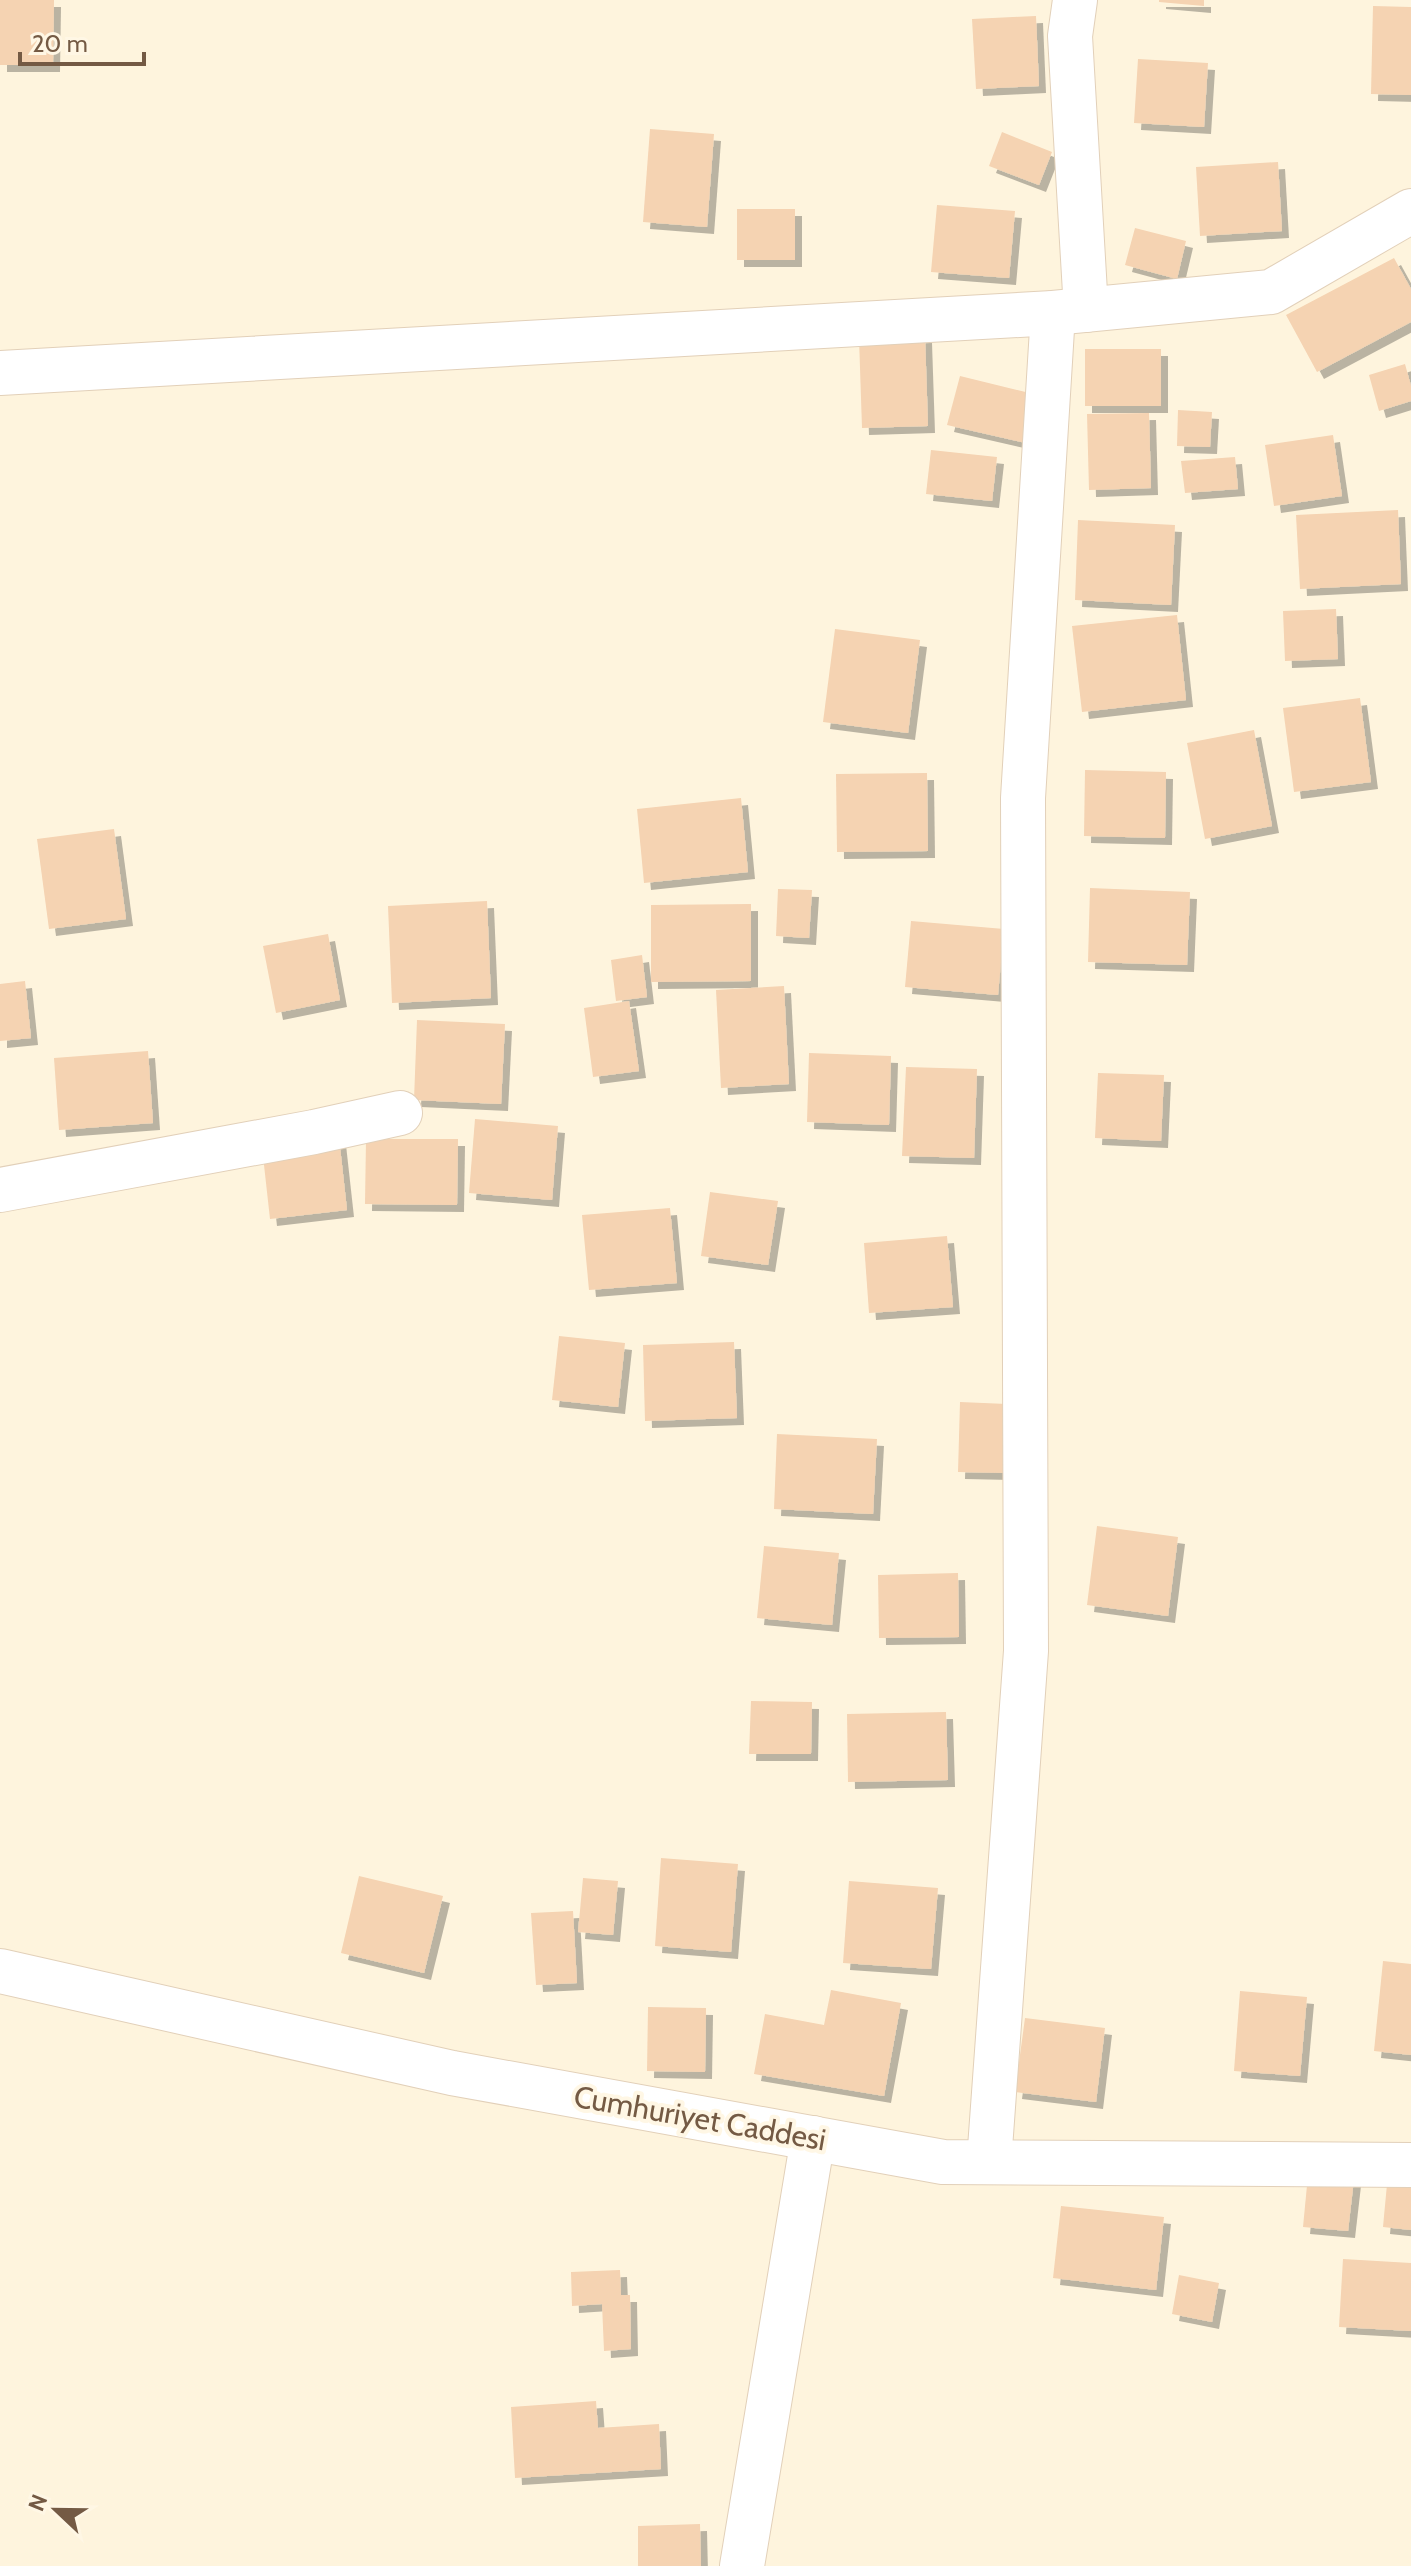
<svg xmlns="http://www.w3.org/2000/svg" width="1411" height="2566" font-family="Cabin,sans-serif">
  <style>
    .building { fill: #f5d3b2; filter: url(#shadow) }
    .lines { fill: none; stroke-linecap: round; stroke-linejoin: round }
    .minor-casing { stroke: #e2d0b9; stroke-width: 46 }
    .tertiary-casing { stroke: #e2d0b9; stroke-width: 46 }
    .minor { stroke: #fff; stroke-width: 44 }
    .tertiary { stroke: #fff; stroke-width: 44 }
    .labels { text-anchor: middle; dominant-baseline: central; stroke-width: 8; stroke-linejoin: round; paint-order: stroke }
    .street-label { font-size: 30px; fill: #745a44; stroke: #fff7e5 }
  </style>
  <defs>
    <filter id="shadow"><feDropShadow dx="7" dy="7" stdDeviation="0" flood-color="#0004"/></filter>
  </defs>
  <rect width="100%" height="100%" fill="#fef4dd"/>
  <g class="building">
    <polygon points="0,0 54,0 53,65 0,65"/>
    <polygon points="1159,0 1204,0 1204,6 1159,2"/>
    <polygon points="1373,6 1411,7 1411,95 1371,94"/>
    <polygon points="1036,16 1039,86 976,89 972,19"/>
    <polygon points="1138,59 1208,63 1204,127 1134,123"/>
    <polygon points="650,129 714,134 707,227 643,222"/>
    <polygon points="1002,132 1052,152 1039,185 989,166"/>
    <polygon points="1278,162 1282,231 1200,236 1196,167"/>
    <polygon points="937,205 1015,211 1009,278 931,272"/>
    <rect x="737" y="209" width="58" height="51"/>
    <polygon points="1135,228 1186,241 1177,279 1125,265"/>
    <polygon points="1394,258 1411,289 1411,322 1317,372 1286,315"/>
    <polygon points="925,336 928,426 862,428 859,338"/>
    <rect x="1085" y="349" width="76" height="57"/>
    <polygon points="1405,364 1411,386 1411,401 1379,411 1369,375"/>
    <polygon points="960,376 1038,395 1026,443 947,425"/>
    <polygon points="1178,410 1212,412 1210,447 1177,446"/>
    <polygon points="1149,413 1151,488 1089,490 1087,414"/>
    <polygon points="1333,435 1342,496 1274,506 1265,445"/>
    <polygon points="931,450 997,457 992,501 926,494"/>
    <polygon points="1235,457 1238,489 1185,493 1181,461"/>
    <polygon points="1398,510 1401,584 1300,589 1296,515"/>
    <polygon points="1078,520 1175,525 1171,605 1075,600"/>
    <polygon points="1336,609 1338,659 1285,661 1283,611"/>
    <polygon points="1177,615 1186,700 1082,712 1072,626"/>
    <polygon points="835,629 920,640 908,733 823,722"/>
    <polygon points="1360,698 1371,782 1294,792 1283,708"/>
    <polygon points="1254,730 1272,826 1205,839 1187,743"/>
    <polygon points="1085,770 1166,772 1165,838 1084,836"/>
    <polygon points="927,773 928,851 837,852 836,774"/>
    <polygon points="741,798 748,872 644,883 637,809"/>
    <polygon points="114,829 126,919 49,929 37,839"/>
    <polygon points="1090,888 1190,892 1187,965 1088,962"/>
    <polygon points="778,889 812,890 809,938 776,936"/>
    <polygon points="487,901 491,998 392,1003 388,906"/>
    <polygon points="751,904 751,981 651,982 651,905"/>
    <polygon points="911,921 1004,929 998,995 905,987"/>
    <polygon points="328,934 340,1000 276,1013 263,946"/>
    <polygon points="642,955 647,997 616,1001 611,960"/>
    <polygon points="25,981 31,1038 0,1041 0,984"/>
    <polygon points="784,986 789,1084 721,1088 716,990"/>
    <polygon points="629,1001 639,1071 593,1077 584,1008"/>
    <polygon points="417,1020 505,1024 501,1104 414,1100"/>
    <polygon points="148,1051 153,1123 59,1130 54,1058"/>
    <polygon points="809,1053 891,1056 889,1125 807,1122"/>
    <polygon points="906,1067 977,1069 974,1158 902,1156"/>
    <polygon points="1098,1073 1164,1075 1161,1141 1095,1138"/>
    <polygon points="475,1119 558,1126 552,1200 469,1193"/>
    <polygon points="339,1138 347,1210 270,1219 262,1147"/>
    <polygon points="366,1139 458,1139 457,1205 365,1204"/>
    <polygon points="710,1192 778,1201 768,1265 701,1256"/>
    <polygon points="670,1208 677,1283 589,1290 582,1215"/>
    <polygon points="947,1236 953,1307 869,1313 864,1243"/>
    <polygon points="559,1336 625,1343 618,1407 552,1400"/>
    <polygon points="734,1342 737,1418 645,1421 643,1345"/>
    <polygon points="960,1402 1007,1404 1005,1473 958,1472"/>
    <polygon points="777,1434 877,1439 873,1514 774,1509"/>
    <polygon points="1097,1526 1178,1537 1168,1616 1087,1605"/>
    <polygon points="764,1546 839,1553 832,1625 757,1618"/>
    <polygon points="958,1573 959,1637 879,1638 878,1575"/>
    <polygon points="751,1701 812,1702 811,1754 749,1754"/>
    <polygon points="946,1712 948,1780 848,1782 847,1714"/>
    <polygon points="661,1858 738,1864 731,1952 655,1946"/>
    <polygon points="359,1876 443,1896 424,1973 341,1953"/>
    <polygon points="583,1878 618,1881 613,1935 578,1932"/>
    <polygon points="849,1881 938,1888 931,1969 843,1963"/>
    <polygon points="573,1911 577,1983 536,1985 531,1913"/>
    <polygon points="1383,1961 1411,1964 1411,2055 1374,2051"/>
    <polygon points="831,1990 901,2003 884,2096 754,2074 765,2014 824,2025"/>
    <polygon points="1240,1991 1307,1997 1300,2076 1234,2071"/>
    <polygon points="648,2007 706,2008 705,2072 647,2071"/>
    <polygon points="1025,2018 1105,2028 1096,2102 1015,2092"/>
    <polygon points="1308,2175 1354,2179 1348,2231 1303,2227"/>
    <polygon points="1387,2184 1411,2187 1411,2230 1383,2227"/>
    <polygon points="1061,2206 1164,2217 1156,2290 1053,2278"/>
    <polygon points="1343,2259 1411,2263 1411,2331 1339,2327"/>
    <polygon points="620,2270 621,2295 630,2295 631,2349 604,2351 602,2304 572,2306 571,2272"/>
    <polygon points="1179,2275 1219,2283 1212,2322 1172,2314"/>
    <polygon points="596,2401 598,2428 659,2424 661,2469 515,2478 511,2407"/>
    <polygon points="700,2524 701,2566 638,2566 638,2526"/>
  </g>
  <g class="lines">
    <defs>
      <g id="minor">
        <polyline points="1075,0 1070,36 1086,310"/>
        <polyline points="0,373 1053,313 1271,292 1411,211"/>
        <polyline points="0,1190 314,1132 400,1113"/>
        <polyline points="989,2162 1026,1651 1023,798 1053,313"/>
        <polyline points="742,2566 813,2138"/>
      </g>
      <polyline id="tertiary" points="0,1971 452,2073 943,2162 1411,2165"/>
    </defs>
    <use href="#minor" class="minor-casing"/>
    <use href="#tertiary" class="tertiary-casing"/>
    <use href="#minor" class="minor"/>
    <use href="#tertiary" class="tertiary"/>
  </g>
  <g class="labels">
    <g class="street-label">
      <text transform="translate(700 2118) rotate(10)">Cumhuriyet Caddesi</text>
    </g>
  </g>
  <g transform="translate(56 2510) rotate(292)" stroke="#fff7e5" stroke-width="6" paint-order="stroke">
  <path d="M0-6L14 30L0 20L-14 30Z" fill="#745a44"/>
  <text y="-12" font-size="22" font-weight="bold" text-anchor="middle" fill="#745a44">N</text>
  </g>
  <path d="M20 52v12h124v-12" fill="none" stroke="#745a44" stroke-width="4"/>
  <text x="32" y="52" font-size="24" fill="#745a44" stroke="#fff7e5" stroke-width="6" paint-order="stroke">20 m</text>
</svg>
